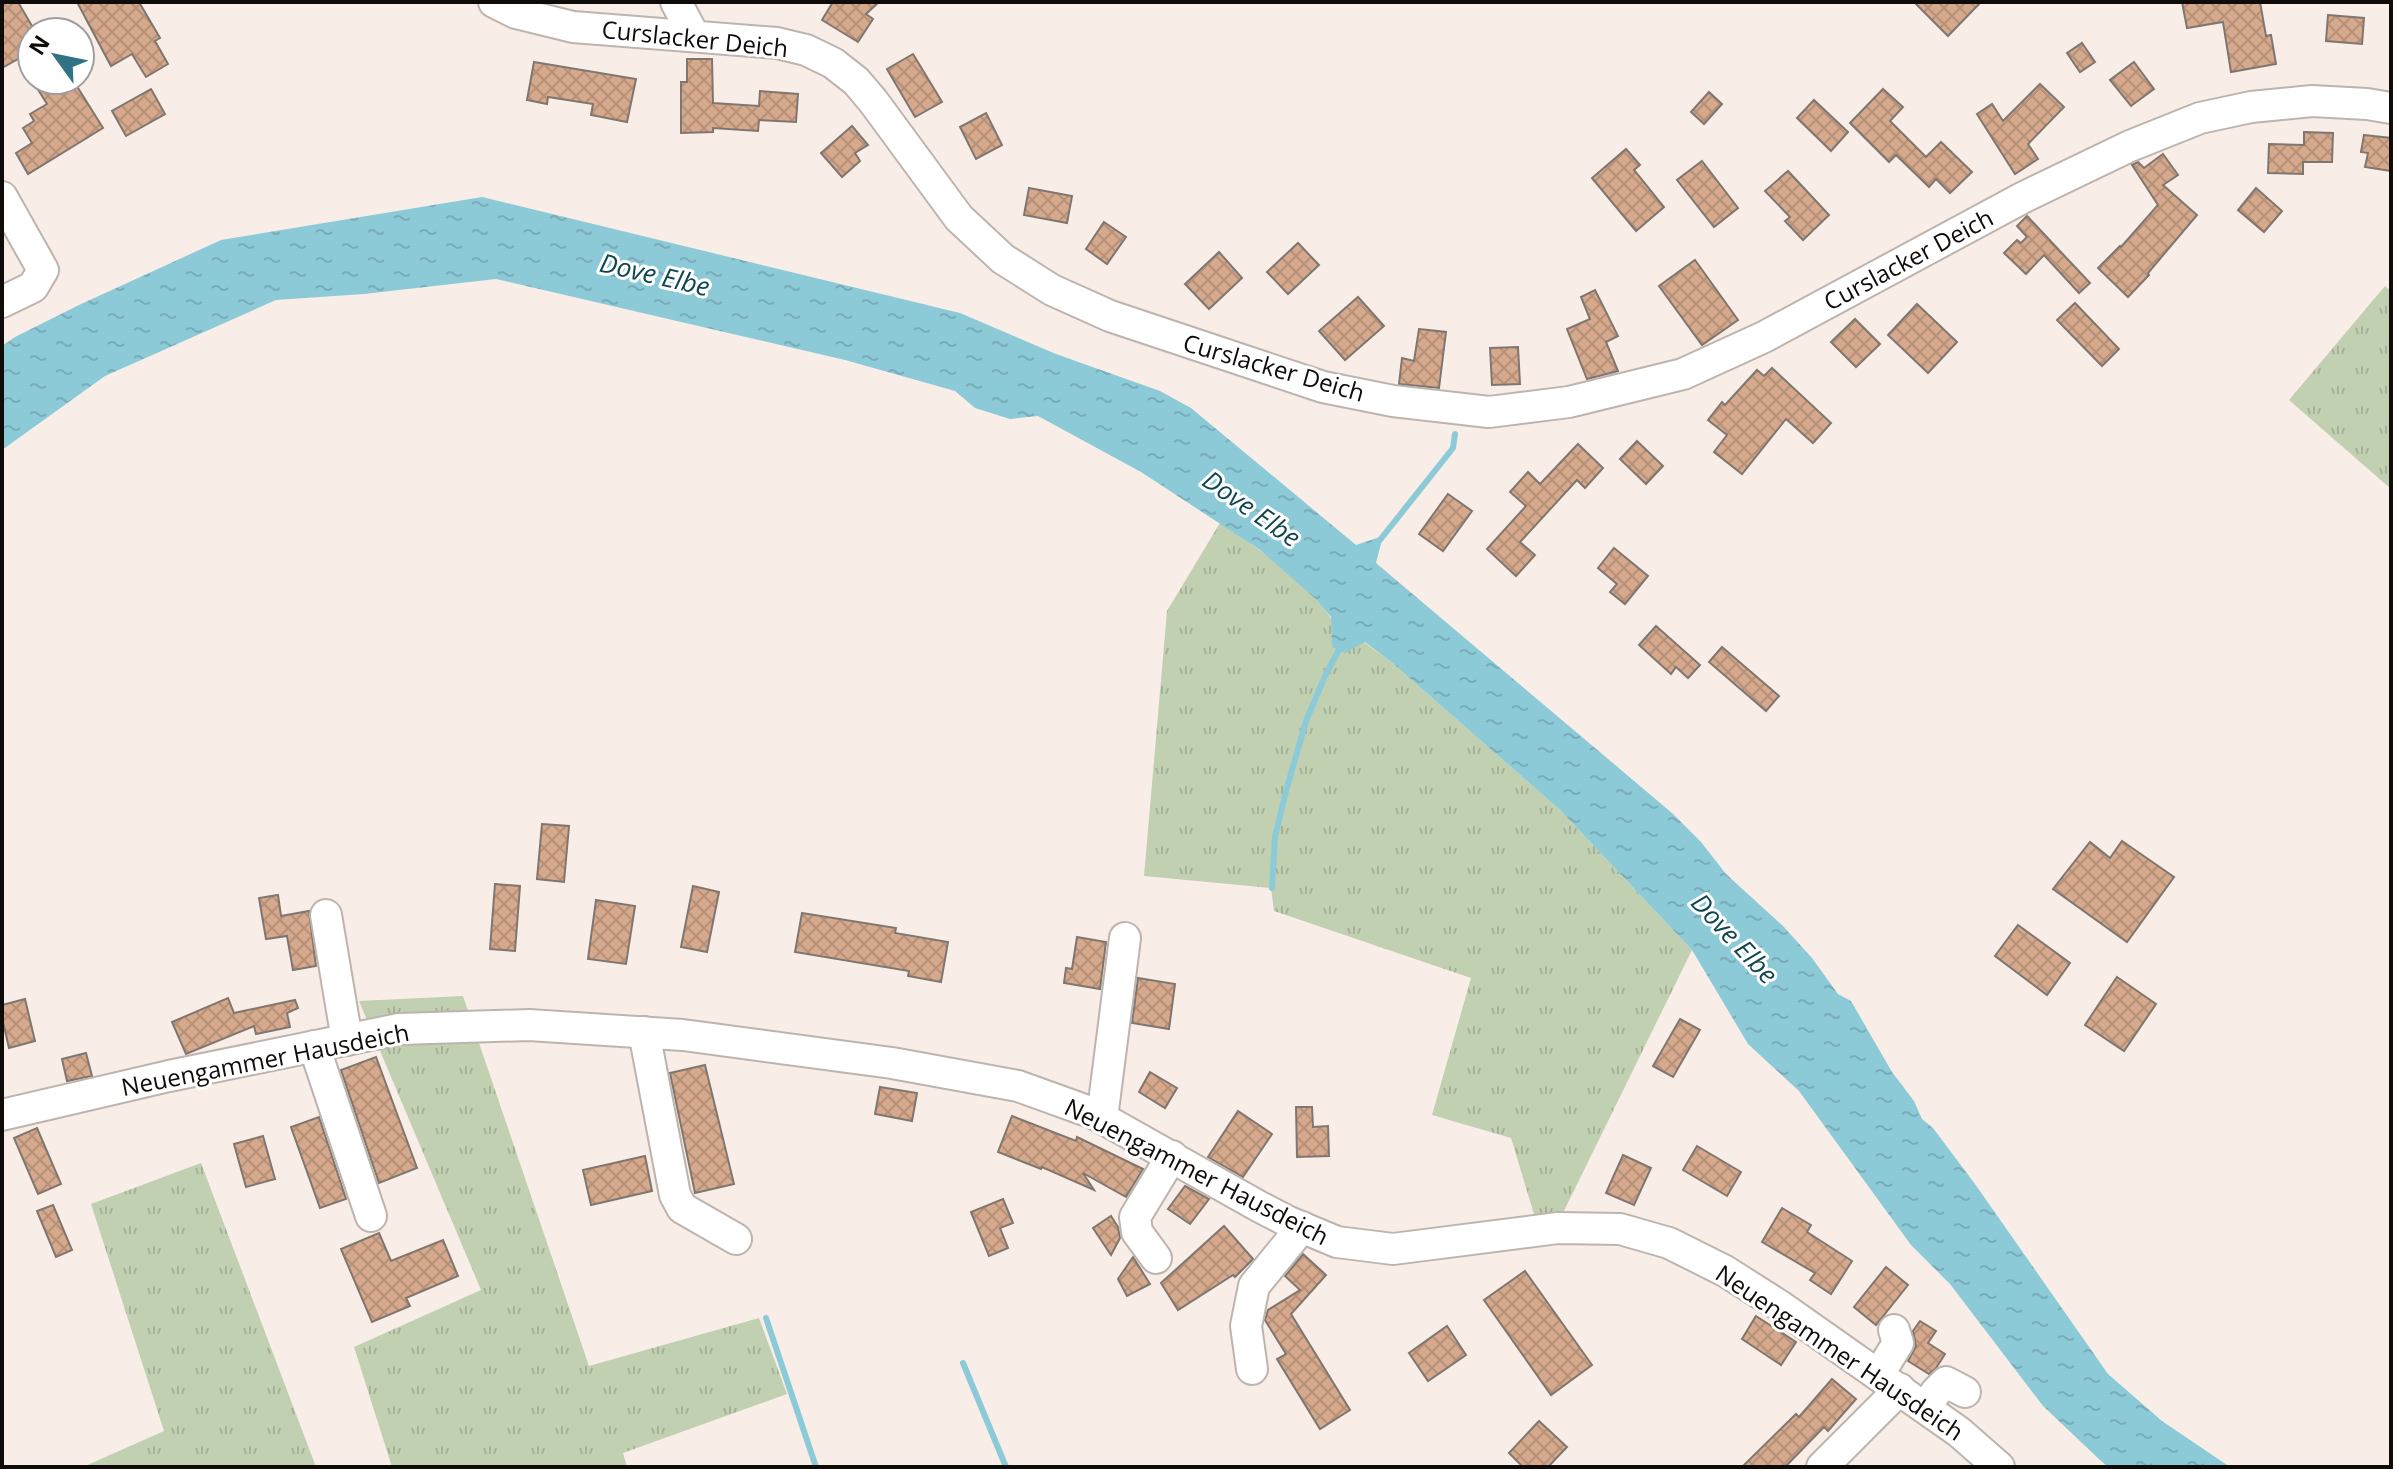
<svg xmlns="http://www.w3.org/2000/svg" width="2393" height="1469" font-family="'Open Sans',sans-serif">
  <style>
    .grass { fill: url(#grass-tufts) }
    .water { fill: url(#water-ripples) }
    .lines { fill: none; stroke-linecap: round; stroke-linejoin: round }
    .stream { stroke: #8dcad8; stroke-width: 6 }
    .building { fill: url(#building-cross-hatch); stroke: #807670; stroke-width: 2 }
    .minor-casing { stroke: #beb4ae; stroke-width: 34 }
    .minor { stroke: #fff; stroke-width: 30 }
    .labels { text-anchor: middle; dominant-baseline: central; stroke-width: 6; stroke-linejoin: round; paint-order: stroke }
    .street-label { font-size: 24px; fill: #0e0b09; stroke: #fff }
    .water-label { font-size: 26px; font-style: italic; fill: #0f4650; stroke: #fff }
  </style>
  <defs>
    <pattern id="grass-tufts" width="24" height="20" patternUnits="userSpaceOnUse" patternTransform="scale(2)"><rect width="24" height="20" fill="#c0d0b1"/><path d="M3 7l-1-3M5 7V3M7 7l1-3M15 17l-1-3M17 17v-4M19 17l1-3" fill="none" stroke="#a4b197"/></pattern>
    <pattern id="water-ripples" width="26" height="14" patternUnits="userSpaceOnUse" patternTransform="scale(2)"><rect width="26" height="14" fill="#8dcad8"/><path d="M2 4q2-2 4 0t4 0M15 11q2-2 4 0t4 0" fill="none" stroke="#78acb8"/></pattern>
    <pattern id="building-cross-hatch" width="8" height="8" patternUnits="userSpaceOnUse" patternTransform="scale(2)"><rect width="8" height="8" fill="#d6a98d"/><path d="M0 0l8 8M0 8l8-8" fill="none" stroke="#b69078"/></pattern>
  </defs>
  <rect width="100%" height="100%" fill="#f8eee7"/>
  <g class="grass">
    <polygon points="2385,286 2391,291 2391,489 2289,400"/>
    <path d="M1220,523c32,21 92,62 110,94 7,11 10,24 15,35l19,-10 26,19 170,149 132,140 -131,267 -25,4 -25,-83 -79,-23 39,-137 -197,-67 -3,-23 -127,-12 23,-265z"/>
    <polygon points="463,996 589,1366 759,1318 787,1394 623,1453 627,1467 392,1467 354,1347 481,1290 359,1001"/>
    <polygon points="201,1163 316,1467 83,1467 164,1431 91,1204"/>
  </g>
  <polygon class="water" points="482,197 960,313 1056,354 1160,391 1191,408 1356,545 1383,536 1376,563 1672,813 1701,842 1726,874 1783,926 1812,958 1838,994 1851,1001 1892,1072 1914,1101 1922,1119 1933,1128 1975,1184 2108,1374 2162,1421 2230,1467 2108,1467 2101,1461 2043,1406 1950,1284 1911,1245 1799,1091 1748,1044 1692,950 1560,810 1390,661 1365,642 1345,653 1332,647 1331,617 1317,600 1260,550 1141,472 1038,416 1010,419 975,408 955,391 845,360 496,279 364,294 276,300 105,376 2,450 2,346 15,337 79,305 221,240"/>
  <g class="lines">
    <g class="stream">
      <polyline points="1380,540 1453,448 1455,434"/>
      <polyline points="1272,888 1275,837 1286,791 1306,721 1325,676 1342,644"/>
      <polyline points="766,1318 816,1467"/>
      <polyline points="963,1363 1006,1467"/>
    </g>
  </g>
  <g class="building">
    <polygon points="2,2 18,2 32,26 32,51 2,68"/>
    <polygon points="77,2 139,2 160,38 155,41 168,64 146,77 132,54 111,66"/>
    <polygon points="833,2 879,2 866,14 873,19 858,42 822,20"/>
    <polygon points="1914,2 1981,2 1948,36"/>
    <polygon points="2182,2 2260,2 2266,36 2271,35 2276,64 2231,72 2223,22 2187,28"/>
    <polygon points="2328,15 2364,18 2362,44 2326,41"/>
    <polygon points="2082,43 2095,62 2080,72 2067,53"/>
    <polygon points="913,54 942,102 915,117 887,69"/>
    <polygon points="687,59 712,59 713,103 759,106 760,91 798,94 796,122 759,120 758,131 713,128 713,132 681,133 681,82 687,82"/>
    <polygon points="534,62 636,79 627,122 591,115 593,104 548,97 547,104 527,100"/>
    <polygon points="2134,62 2154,89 2131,106 2110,80"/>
    <polygon points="32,80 73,80 103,128 28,174 16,153 32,143 23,128 34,121 30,114 47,104"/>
    <polygon points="2040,84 2064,107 2028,144 2038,159 2015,174 1977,114 1992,104 2003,121"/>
    <polygon points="151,89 165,114 126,136 112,111"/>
    <polygon points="1883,89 1903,107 1890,121 1926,157 1941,142 1972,172 1950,193 1936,179 1929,187 1896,155 1889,162 1850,123"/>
    <polygon points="1709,92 1722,104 1704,124 1691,112"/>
    <polygon points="1814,100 1848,132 1831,151 1797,118"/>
    <polygon points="986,113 1002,145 976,159 960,127"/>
    <polygon points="852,126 868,145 855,153 860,161 842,177 821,153"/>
    <polygon points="2304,132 2333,133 2332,162 2303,162 2303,174 2268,173 2269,144 2304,145"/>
    <polygon points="2364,135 2391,138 2391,171 2365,167 2368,153 2361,152"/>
    <polygon points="1626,149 1640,165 1634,170 1664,207 1636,231 1592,178"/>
    <polygon points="2163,154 2178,175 2163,185 2197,215 2148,273 2149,275 2128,297 2098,268 2120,246 2121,247 2158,205 2132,165 2138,162 2144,168"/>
    <polygon points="1702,161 1738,208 1714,227 1677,180"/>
    <polygon points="1788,171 1829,215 1803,240 1785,221 1790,217 1765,191"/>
    <polygon points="1029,188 1072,196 1067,223 1024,215"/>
    <polygon points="2256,188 2282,211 2264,232 2238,210"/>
    <polygon points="2027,216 2090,283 2079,293 2044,255 2026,274 2004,253 2017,240 2021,243 2027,237 2017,226"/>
    <polygon points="1104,222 1126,237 1107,264 1086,249"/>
    <polygon points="1298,243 1319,265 1288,294 1267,272"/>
    <polygon points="1219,252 1242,278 1209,309 1185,284"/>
    <polygon points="1695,260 1738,320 1702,345 1659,286"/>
    <polygon points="1595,290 1618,336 1606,342 1618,371 1587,379 1567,329 1590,319 1581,297"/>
    <polygon points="1358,297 1384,326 1345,360 1319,331"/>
    <polygon points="2075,303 2119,349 2102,366 2057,320"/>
    <polygon points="1917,304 1957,342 1928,373 1888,335"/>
    <polygon points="1855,319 1880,344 1856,367 1831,342"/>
    <polygon points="1419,329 1446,332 1439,388 1399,384 1402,358 1414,361"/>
    <polygon points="1518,347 1520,384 1492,385 1490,348"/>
    <polygon points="1772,368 1831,423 1813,443 1786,419 1742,474 1714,452 1727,435 1708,420 1722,402 1725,405 1757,370 1764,376"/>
    <polygon points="1637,441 1663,466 1646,484 1620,459"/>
    <polygon points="1578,444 1603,468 1585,488 1577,480 1520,542 1535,555 1516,576 1487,549 1526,506 1510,492 1528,472 1540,484"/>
    <polygon points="1448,494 1472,511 1443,551 1419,534"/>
    <polygon points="1614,548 1648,576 1625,604 1610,592 1617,584 1598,568"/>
    <polygon points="1656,626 1700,665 1688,678 1676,667 1671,674 1639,645"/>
    <polygon points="1722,647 1779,696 1766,711 1709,662"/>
    <polygon points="542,824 569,826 564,882 537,879"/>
    <polygon points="2122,841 2174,877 2127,942 2053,889 2090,842 2110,858"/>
    <polygon points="495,884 520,886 515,951 490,949"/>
    <polygon points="693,886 719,892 707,952 681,947"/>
    <polygon points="278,895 281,916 309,911 316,966 293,970 287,936 266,939 259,898"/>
    <polygon points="596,900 635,906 626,964 588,959"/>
    <polygon points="802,913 896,928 895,933 948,942 941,982 908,976 909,971 795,952"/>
    <polygon points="2018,925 2070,963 2047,995 1995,956"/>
    <polygon points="1077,937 1106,942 1100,989 1064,983 1066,968 1072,969"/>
    <polygon points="2117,977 2156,1004 2124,1051 2085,1025"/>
    <polygon points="1138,978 1175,984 1169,1029 1132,1023"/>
    <polygon points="228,998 234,1013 295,1000 298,1008 287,1013 290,1027 256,1034 254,1026 186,1054 172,1022"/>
    <polygon points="25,999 35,1041 9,1048 2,1018 2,1005"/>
    <polygon points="1680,1019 1700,1030 1673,1077 1653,1066"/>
    <polygon points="86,1053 92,1076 67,1081 62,1059"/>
    <polygon points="376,1057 417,1168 379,1183 341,1070"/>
    <polygon points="705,1065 734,1184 695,1193 670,1073"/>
    <polygon points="1150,1072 1177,1088 1165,1108 1139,1092"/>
    <polygon points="880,1087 917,1093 912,1121 875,1114"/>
    <polygon points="1296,1107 1312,1107 1313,1127 1328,1126 1329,1156 1297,1157"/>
    <polygon points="1238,1111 1272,1134 1243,1177 1208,1157"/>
    <polygon points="1012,1116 1076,1141 1077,1137 1143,1169 1126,1197 1083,1173 1094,1190 1042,1167 1041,1169 998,1152"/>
    <polygon points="319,1117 346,1199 320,1208 291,1127"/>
    <polygon points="37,1128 61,1184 38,1194 14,1138"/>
    <polygon points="263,1136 275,1179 246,1187 234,1144"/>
    <polygon points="1697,1146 1741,1172 1727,1196 1683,1170"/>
    <polygon points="1623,1155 1651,1168 1634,1205 1606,1193"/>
    <polygon points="645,1156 652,1191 591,1205 583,1170"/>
    <polygon points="1185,1186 1209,1199 1190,1224 1168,1209"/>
    <polygon points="1003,1199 1013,1223 1000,1228 1008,1248 989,1256 971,1212"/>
    <polygon points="53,1205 72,1250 56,1257 37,1211"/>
    <polygon points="1782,1208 1811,1225 1807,1232 1852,1261 1831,1294 1810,1280 1815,1273 1762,1242"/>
    <polygon points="1111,1216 1118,1227 1120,1238 1111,1255 1093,1228"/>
    <polygon points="1224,1226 1253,1259 1235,1277 1233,1275 1178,1310 1161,1283"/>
    <polygon points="379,1233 391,1261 443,1240 458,1276 406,1298 410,1306 372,1322 341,1249"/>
    <polygon points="1303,1254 1326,1275 1291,1314 1350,1410 1320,1429 1277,1359 1286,1354 1265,1320 1268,1310 1300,1290 1285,1276"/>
    <polygon points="1133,1257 1150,1284 1127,1296 1118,1279"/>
    <polygon points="1886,1267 1908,1285 1876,1325 1854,1307"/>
    <polygon points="1525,1271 1592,1365 1551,1395 1484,1300"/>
    <polygon points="1756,1316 1796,1342 1781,1365 1742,1339"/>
    <polygon points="1920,1321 1936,1331 1928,1343 1945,1354 1936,1368 1929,1374 1908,1361 1916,1346 1913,1331"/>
    <polygon points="1447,1326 1466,1355 1428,1381 1409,1353"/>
    <polygon points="1832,1379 1856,1399 1828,1431 1824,1427 1785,1467 1742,1467 1796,1414 1799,1417"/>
    <polygon points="1539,1421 1567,1447 1548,1467 1523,1467 1509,1453"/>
  </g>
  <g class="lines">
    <defs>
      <g id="minor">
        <polyline points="494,2 516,13 573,27 777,43 806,50 833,63 856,81 873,101 959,218 1003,259 1052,290 1110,316 1323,387 1393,401 1489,412 1569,402 1683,374 1764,337 2024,197 2130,146 2200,118 2251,107 2312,101 2367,104 2391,108"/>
        <polyline points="676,2 694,36"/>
        <polyline points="2,197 43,270 33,287 2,302"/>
        <polyline points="326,915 347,1040"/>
        <polyline points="644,1032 675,1195 682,1208 736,1239"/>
        <polyline points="314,1046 371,1216"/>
        <polyline points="2,1115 169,1076 399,1029 529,1025 683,1035 892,1063 1018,1086 1093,1113 1260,1207 1289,1222 1337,1242 1393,1249 1558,1228 1620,1229 1669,1243 1725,1271 1780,1306 1959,1432 1999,1467"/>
        <polyline points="1102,1118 1125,938"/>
        <polyline points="1156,1258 1137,1232 1135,1217 1172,1156"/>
        <polyline points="1252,1369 1246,1326 1254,1286 1302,1227"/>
        <polyline points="1879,1374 1898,1343 1894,1330"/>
        <polyline points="1926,1407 1936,1392 1946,1382 1965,1392"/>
        <polyline points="1822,1467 1900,1389"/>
      </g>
    </defs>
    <use href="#minor" class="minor-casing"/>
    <use href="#minor" class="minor"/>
  </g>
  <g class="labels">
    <g class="street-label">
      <text transform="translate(695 38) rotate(6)">Curslacker Deich</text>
      <text transform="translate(1908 259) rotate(-28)">Curslacker Deich</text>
      <text transform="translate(1274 367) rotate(16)">Curslacker Deich</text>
      <text transform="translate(265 1059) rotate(-11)">Neuengammer Hausdeich</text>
      <text transform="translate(1197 1171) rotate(27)">Neuengammer Hausdeich</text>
      <text transform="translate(1840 1352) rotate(34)">Neuengammer Hausdeich</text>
    </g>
    <g class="water-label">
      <text transform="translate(655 274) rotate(13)">Dove Elbe</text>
      <text transform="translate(1252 508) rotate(35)">Dove Elbe</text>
      <text transform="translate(1735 938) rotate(47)">Dove Elbe</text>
    </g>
  </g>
  <rect width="2393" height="1469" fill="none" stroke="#0e0b09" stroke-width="8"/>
  <g transform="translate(56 56) rotate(303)"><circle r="38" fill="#ffffff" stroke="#9f9d9d" stroke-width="2"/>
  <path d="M0-6L14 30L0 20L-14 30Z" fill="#317385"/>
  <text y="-12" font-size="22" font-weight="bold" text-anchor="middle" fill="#0e0b09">N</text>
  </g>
</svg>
